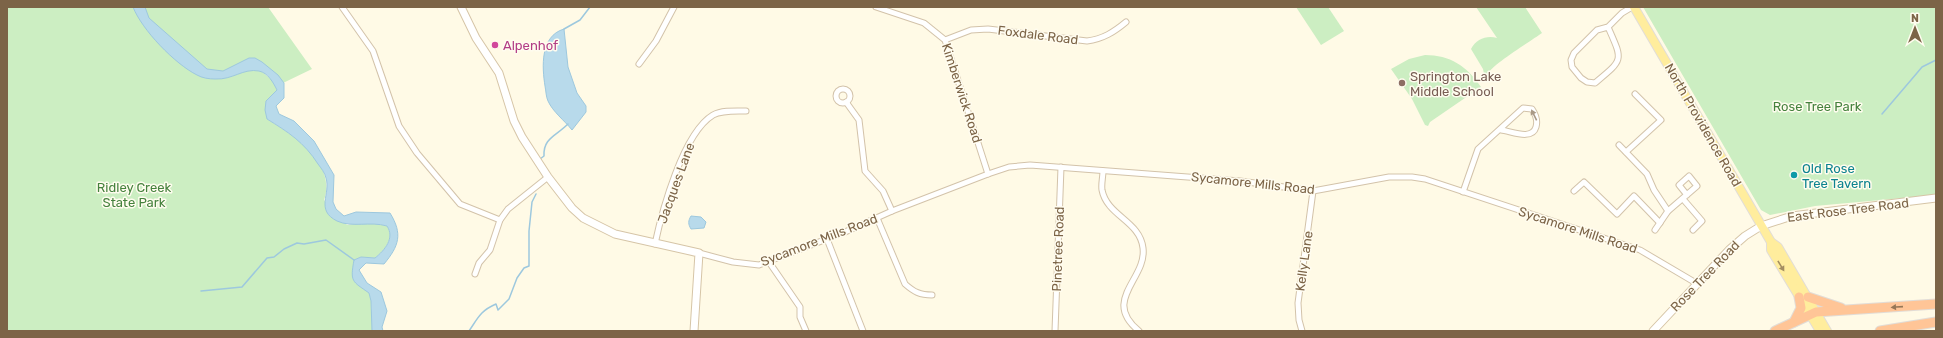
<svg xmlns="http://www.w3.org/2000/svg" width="1943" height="338" font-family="Rubik,sans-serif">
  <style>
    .green { fill: #cceec2 }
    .water { fill: #b8daeb; stroke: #9dc8de }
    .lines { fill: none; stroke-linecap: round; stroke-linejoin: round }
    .stream { stroke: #9dc8de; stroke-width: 1.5 }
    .street-casing { stroke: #d3c3aa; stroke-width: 7 }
    .secondary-casing { stroke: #d6c5a7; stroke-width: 9 }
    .primary-casing { stroke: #e2ddd7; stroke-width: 10 }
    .highway-casing { stroke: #e2ddd7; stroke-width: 11 }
    .street { stroke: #fff; stroke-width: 5 }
    .secondary { stroke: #fff; stroke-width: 7 }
    .primary { stroke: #ffed9d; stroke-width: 8 }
    .highway { stroke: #ffc597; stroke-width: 9 }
    .oneway { fill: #aa9a87 }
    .oneway2 { fill: #a38d61 }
    .oneway3 { fill: #967757 }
    .hotel-dot { fill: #d1479c; stroke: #fffcef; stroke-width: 1.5 }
    .education-dot { fill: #8d6e63; stroke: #fffcef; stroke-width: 1.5 }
    .culture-dot { fill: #0f9aa8; stroke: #fffcef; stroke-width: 1.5 }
    .labels { text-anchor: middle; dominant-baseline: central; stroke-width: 3; stroke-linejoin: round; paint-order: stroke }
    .street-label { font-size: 13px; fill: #7c6447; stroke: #fffcef }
    .hotel-label { font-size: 13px; fill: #b23c85; stroke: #fffcef; text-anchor: start }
    .education-label { font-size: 13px; fill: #785e54; stroke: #fffcef; text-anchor: start }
    .park-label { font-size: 13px; fill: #45823d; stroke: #fffcef }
    .culture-label { font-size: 13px; fill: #0d838f; stroke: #fffcef; text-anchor: start }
  </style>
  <rect width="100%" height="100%" fill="#fffae6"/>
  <g class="green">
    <path d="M7,7h261l44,62 -29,14 -22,-12 11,9 5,10 -10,29c26,16 70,44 57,81l23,25c14,-2 26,-3 40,1 8,12 -2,24 -12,32l-14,-1 -7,3 15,33 2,8v8l7,22h-371z"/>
    <polygon points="1296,7 1328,7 1344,31 1321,45"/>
    <path d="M1476,7h49l17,26c-11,8 -51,32 -55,42l-3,-1 -1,-5 -12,-20c5,-10 16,-14 26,-11z"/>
    <polygon points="1643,7 1936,7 1936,195 1815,206 1770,215 1761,210"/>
    <path d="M1425,55c25,0 42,11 56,32l-51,35 -2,4 -3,-1 -13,-26 -21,-30 18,-10z"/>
  </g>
  <g class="water">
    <path d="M133,7h12l4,11 58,51 16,2 26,-13h6l7,4 16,13 6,8v15l-8,8 3,8 15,7 20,20 20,34 -1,27 3,7 8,7 12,-4 34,1c13,21 9,33 -6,51l-18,-1 -7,7 8,13 14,9 6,19 -5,16 1,4h-11l-1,-30 -2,-8c-17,-12 -19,-11 -15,-33l7,-3 14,1c10,-8 20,-20 12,-32 -17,-5 -35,2 -50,-5 -22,-11 -6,-27 -11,-43 -1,-5 -5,-10 -8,-14 -14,-22 -30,-32 -51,-45l-2,-9 1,-9 11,-11c-4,-8 -9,-17 -18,-19 -16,-3 -26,9 -44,8 -6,0 -13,-1 -18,-4 -22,-11 -55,-45 -64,-68z"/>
    <path d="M564,29l4,38 9,26 9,13v6l-14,18c-8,-10 -19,-18 -24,-29 -2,-4 -2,-10 -3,-15 -3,-19 -5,-50 19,-57z"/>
    <path d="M691,216l10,1 5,5 -2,6 -13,1c-3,-5 -3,-8 0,-13z"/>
  </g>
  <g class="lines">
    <g class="stream">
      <polyline points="564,29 580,20 590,7"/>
      <polyline points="1882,114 1917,73 1922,67 1936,60"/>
      <path d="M540,159l4,-3c-1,-18 12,-20 24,-32"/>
      <polyline points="201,291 242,287 267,258 274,257 284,249 297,243 304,244 326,240 354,260"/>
      <path d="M469,331c9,-13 11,-20 27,-27l2,6 11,-11 8,-21 7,-10 5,-2v-35l3,-29 4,-8"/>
    </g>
    <defs>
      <g id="street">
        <polyline points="342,7 373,51 399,126 417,153 460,204 500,220"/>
        <polyline points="876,7 924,23 945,40 988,174"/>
        <path d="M1608,27c15,34 16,32 -13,56l-8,-1 -6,-4 -9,-11 -1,-7 3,-7 23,-23 11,-3 14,-14 10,-6"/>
        <path d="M945,40l26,-10 17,-1 99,12c16,-2 27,-9 39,-19"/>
        <polyline points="639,64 656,41 674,7"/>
        <circle cx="843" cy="96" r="7"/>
        <polyline points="846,102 859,120 865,171 883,191 892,211"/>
        <polyline points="1619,145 1647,174 1654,190 1668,211"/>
        <polyline points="1626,152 1661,120 1635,94"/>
        <path d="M1103,171c0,6 -2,13 -1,19 5,26 38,31 41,58 4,31 -42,52 -4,83"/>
        <polyline points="1574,191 1584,182 1617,214 1634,196 1660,223"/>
        <path d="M1463,192l15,-43 45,-41 9,1c4,6 6,11 4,18 -4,14 -25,4 -35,3"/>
        <polyline points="1683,199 1702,221 1693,230"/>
        <path d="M877,218l28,66c9,8 15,11 27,11"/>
        <polyline points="1655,230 1668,211 1697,186 1689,176 1679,185 1687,195"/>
        <polyline points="827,239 863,331"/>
        <path d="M655,244c7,-33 28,-111 58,-129 9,-5 23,-4 33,-4"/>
        <polyline points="699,253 733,262 759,265 845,232 892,211 988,174 1009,167 1030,165 1240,181 1313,191 1389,177 1412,177 1425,179 1640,250 1696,283"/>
        <polyline points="769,262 800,307 800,317 806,331"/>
        <polyline points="475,274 479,263 490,250 500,220 508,209 548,177"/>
        <polyline points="1055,331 1061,167"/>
        <polyline points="1302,331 1299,320 1298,303 1313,191"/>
      </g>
      <g id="secondary">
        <polyline points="461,7 476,38 499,73 514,121 522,137 548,177 572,208 583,218 615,234 699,253 694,331"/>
        <polyline points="1653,331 1729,250 1745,236 1761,226 1792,216 1936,198"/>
      </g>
      <g id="primary">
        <polyline points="1634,7 1771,242 1778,247 1827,331"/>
        <polyline points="1771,242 1771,250 1820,331"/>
      </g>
      <g id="highway">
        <polyline points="1808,297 1841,308"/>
        <polyline points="1794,322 1801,308 1799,297"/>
        <polyline points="1775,331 1816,312 1936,304"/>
        <polyline points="1880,331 1936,322"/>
      </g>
    </defs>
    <use href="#street" class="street-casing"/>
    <use href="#secondary" class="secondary-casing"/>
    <use href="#primary" class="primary-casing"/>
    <use href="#highway" class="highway-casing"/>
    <use href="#street" class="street"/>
    <use href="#secondary" class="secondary"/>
    <use href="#primary" class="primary"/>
    <use href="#highway" class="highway"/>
  </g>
  <defs><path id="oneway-solid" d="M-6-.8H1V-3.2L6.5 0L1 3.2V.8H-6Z"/></defs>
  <use class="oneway" href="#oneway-solid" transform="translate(1534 115) rotate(-116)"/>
  <use class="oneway2" href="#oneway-solid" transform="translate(1781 266) rotate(59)"/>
  <use class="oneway3" href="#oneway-solid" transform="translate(1897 307) rotate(176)"/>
  <circle class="hotel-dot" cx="495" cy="45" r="4"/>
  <circle class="education-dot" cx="1402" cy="83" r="4"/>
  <circle class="culture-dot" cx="1794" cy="175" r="4"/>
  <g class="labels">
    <g class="street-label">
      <text transform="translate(1038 35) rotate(7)">Foxdale Road</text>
      <text transform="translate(962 93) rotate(72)">Kimberwick Road</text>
      <text transform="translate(1703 125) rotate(60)">North Providence Road</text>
      <text transform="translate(676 183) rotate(-70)">Jacques Lane</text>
      <text transform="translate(1253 183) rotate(6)">Sycamore Mills Road</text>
      <text transform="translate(1848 210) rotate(-7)">East Rose Tree Road</text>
      <text transform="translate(1578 230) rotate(18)">Sycamore Mills Road</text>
      <text transform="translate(819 240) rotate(-21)">Sycamore Mills Road</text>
      <text transform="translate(1058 249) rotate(-88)">Pinetree Road</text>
      <text transform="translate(1304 261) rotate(-82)">Kelly Lane</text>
      <text transform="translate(1705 276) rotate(-46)">Rose Tree Road</text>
    </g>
    <g class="hotel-label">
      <text x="503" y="45">Alpenhof</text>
    </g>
    <g class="education-label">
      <text x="1410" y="76">Springton Lake<tspan x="1410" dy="15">Middle School</tspan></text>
    </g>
    <g class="park-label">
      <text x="1817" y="106">Rose Tree Park</text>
      <text x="134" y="187">Ridley Creek<tspan x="134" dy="15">State Park</tspan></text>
    </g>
    <g class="culture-label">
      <text x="1802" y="168">Old Rose<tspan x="1802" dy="15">Tree Tavern</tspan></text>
    </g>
  </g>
  <rect width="1943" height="338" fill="none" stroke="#7c6447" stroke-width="16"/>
  <g transform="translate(1915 28)" stroke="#fffcef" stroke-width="3" paint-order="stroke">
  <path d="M0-3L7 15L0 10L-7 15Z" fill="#7c6447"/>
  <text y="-6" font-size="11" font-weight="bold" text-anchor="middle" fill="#7c6447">N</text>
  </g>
</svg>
